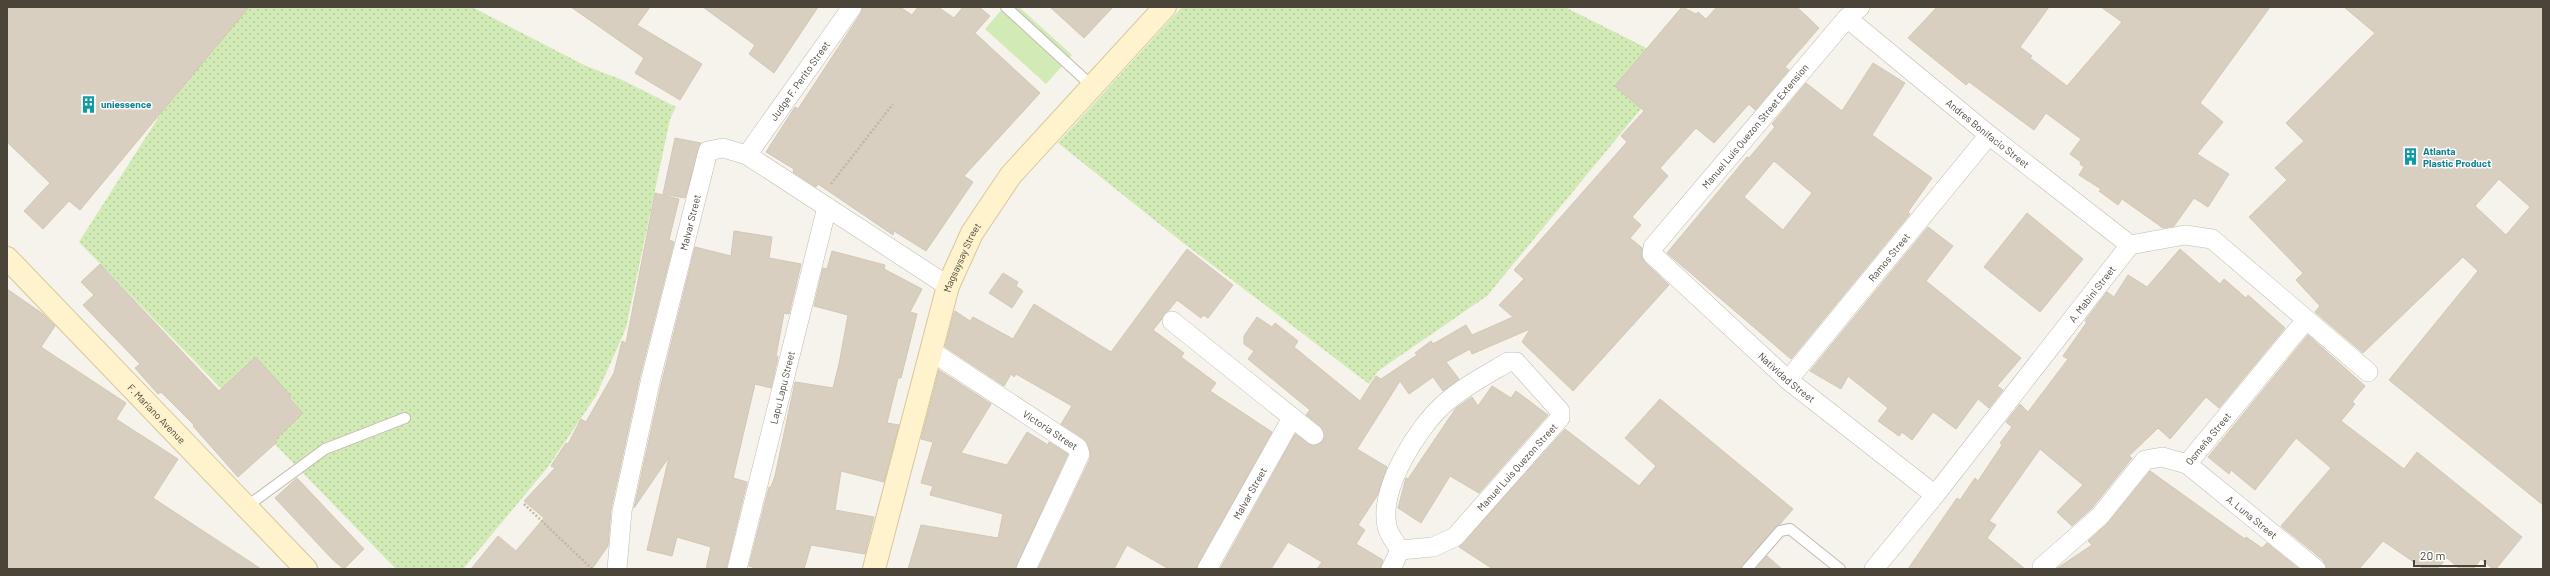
<svg xmlns="http://www.w3.org/2000/svg" width="2550" height="576" font-family="Barlow,sans-serif">
  <style>
    .grass { fill: url(#grass-dots) }
    .garden { fill: #d2eab5 }
    .building { fill: #d8cfc1; stroke: #d3c7b4; fill-rule: evenodd }
    .lines { fill: none; stroke-linecap: round; stroke-linejoin: round }
    .lane-casing { stroke: #c2bbae; stroke-width: 12 }
    .street-casing { stroke: #c2bbae; stroke-width: 20 }
    .secondary-casing { stroke: #d6c79b; stroke-width: 24 }
    .path { stroke: #c4b79f; stroke-width: 2.5; stroke-dasharray: 2 2; stroke-linecap: butt }
    .lane { stroke: #fff; stroke-width: 10 }
    .street { stroke: #fff; stroke-width: 19 }
    .secondary { stroke: #fff3cd; stroke-width: 22 }
    .labels { text-anchor: middle; dominant-baseline: central; stroke-width: 3; stroke-linejoin: round; paint-order: stroke }
    .street-label { font-size: 10px; fill: #4b4439; stroke: #fff }
    .culture-label { font-size: 10px; font-weight: bold; fill: #0d838f; stroke: #fff; text-anchor: start }
  </style>
  <defs>
    <pattern id="grass-dots" width="8" height="8" patternUnits="userSpaceOnUse"><rect width="8" height="8" fill="#d2eab5"/><path d="M2 2h.1M6 6h.1" fill="none" stroke="#b6ca9c" stroke-width="1.8" stroke-linecap="round"/></pattern>
  </defs>
  <rect width="100%" height="100%" fill="#f6f3ec"/>
  <g class="grass">
    <polygon points="244,7 472,7 586,66 620,79 676,107 670,119 626,328 596,396 548,467 463,569 396,569 79,242 204,46"/>
    <polygon points="1182,7 1565,7 1678,64 1487,296 1378,371 1369,384 1182,242 1058,143"/>
  </g>
  <polygon class="garden" points="1004,7 1019,7 1072,55 1046,84 985,29"/>
  <g class="building">
    <polygon points="7,7 249,7 80,210 69,201 43,229 24,211 50,183 7,142"/>
    <polygon points="571,7 650,7 637,25 702,64 680,100 635,73 644,58"/>
    <polygon points="703,7 818,7 774,73 749,54 755,45"/>
    <polygon points="863,7 900,7 912,15 918,7 938,7 954,18 963,7 979,7 990,16 975,33 1040,93 964,176 973,182 926,251 894,231 893,235 818,184 816,187 793,172 794,169 766,152 795,107 798,109 861,13"/>
    <polygon points="1050,7 1113,7 1084,38"/>
    <polygon points="1682,7 1696,14 1698,12 1706,19 1717,7 1797,7 1819,28 1785,67 1789,70 1755,110 1749,104 1714,143 1696,128 1660,168 1668,176 1632,217 1641,225 1630,238 1642,248 1642,257 1645,262 1669,285 1573,391 1522,342 1530,329 1472,354 1470,349 1446,362 1459,379 1443,391 1433,377 1409,394 1400,381 1357,449 1387,467 1377,496 1358,525 1365,530 1356,544 1383,560 1380,569 1317,569 1322,562 1288,542 1271,569 1220,569 1295,434 1313,446 1322,442 1325,436 1321,427 1306,415 1310,410 1248,359 1254,351 1244,344 1244,336 1257,317 1272,327 1275,323 1298,341 1294,347 1360,401 1376,376 1381,379 1417,355 1415,353 1431,341 1433,344 1466,325 1472,335 1513,317 1499,305 1524,279 1514,270 1627,142 1621,136 1644,111 1615,86"/>
    <polygon points="1937,7 2049,7 2020,47 2032,56 2030,58 2067,86 2122,22 2101,7 2270,7 2200,103 2223,122 2197,154 2229,174 2208,207 2194,198 2174,226 2163,228 2122,199 2118,205 2099,191 2101,189 2079,175 2084,167 2080,164 2081,162 2070,154 2081,139 2046,113 2034,130 1969,82 1966,85 1908,38"/>
    <path d="M2344,7h199v498l-154,-125 89,-109 -15,-14 -100,96 -48,-41 5,-6 -24,-26 7,-7 -54,-56 38,-37 -12,-12 29,-27 -18,-18 89,-90zM2499,179l31,28 -24,28 -31,-29z"/>
    <path d="M1873,63l32,20 -33,52 60,43 -24,34 2,2 -119,145 -124,-106 80,-96 2,1 26,-31 -3,-3 34,-41 36,28zM1774,161l38,32 -29,37 -39,-33z"/>
    <polygon points="675,138 701,143 685,198 663,194"/>
    <polygon points="655,193 679,199 669,240 674,242 640,376 611,509 608,546 592,569 471,569 498,536 516,551 544,518 524,501 555,468 551,466 566,443 568,444 581,419 586,422 614,373 622,341 626,343"/>
    <polygon points="2027,213 2083,259 2040,312 1984,267"/>
    <polygon points="1928,227 1953,246 1926,281 2021,358 1997,386 2003,390 1989,408 1978,399 1956,429 1933,412 1912,440 1902,432 1899,436 1878,421 1888,408 1848,376 1841,389 1810,371"/>
    <polygon points="734,231 772,237 769,258 801,264 789,314 784,313 776,356 778,357 771,388 755,384 733,478 747,482 726,569 706,569 711,547 677,537 672,556 647,550 669,457 634,508 662,381 695,247 731,256"/>
    <polygon points="1187,249 1233,285 1208,318 1203,315 1201,318 1177,300 1153,330 1184,353 1181,357 1216,383 1210,391 1272,432 1196,569 1169,569 1127,545 1114,569 1038,569 1090,459 1090,451 1084,439 1061,424 1072,406 1016,374 1014,377 1011,374 1004,386 945,347 954,313 955,311 970,321 973,317 1013,339 1034,304 1111,352"/>
    <polygon points="2180,249 2220,284 2224,279 2246,298 2248,295 2285,328 2219,408 2206,397 2170,439 2158,428 2129,456 2132,458 2092,508 2072,526 2057,512 2083,485 2040,449 1989,521 1996,525 1987,538 2025,569 1908,569 1957,498 1960,500 1975,478 1978,481 2002,445 2000,443 2012,427 2006,422 2020,404 2028,412 2068,359 2063,356 2087,322 2085,321 2107,292 2114,297 2128,275 2147,287"/>
    <polygon points="832,251 885,265 884,269 922,289 910,312 917,314 901,378 898,378 887,423 899,425 884,482 841,471 835,510 874,517 865,554 811,545 804,569 759,569 749,566 769,487 771,487 775,476 795,382 833,388 839,364 848,315 814,306 823,268 827,269"/>
    <polygon points="100,264 219,391 256,357 291,396 289,398 303,413 275,440 277,442 238,477 193,426 194,425 161,392 158,394 135,368 140,364 83,305 94,295 81,282"/>
    <polygon points="1003,273 1018,282 1016,286 1023,291 1012,308 989,293"/>
    <polygon points="7,289 43,314 55,326 41,347 126,403 116,419 178,459 153,498 261,569 7,569"/>
    <polygon points="2308,335 2365,386 2352,402 2355,404 2341,421 2404,469 2417,452 2522,537 2496,569 2493,569 2481,559 2473,569 2460,569 2447,558 2437,569 2424,569 2383,541 2359,569 2327,569 2323,560 2281,526 2331,468 2296,438 2255,490 2231,470 2229,474 2208,457"/>
    <polygon points="939,370 991,404 961,453 1007,465 1027,432 1048,445 1049,442 1068,454 1015,569 908,569 921,525 998,538 1003,514 930,495 933,486 921,483 933,442 921,439"/>
    <polygon points="1492,386 1511,398 1516,391 1548,415 1479,493 1450,476 1421,523 1398,508 1406,478 1408,479 1456,408 1472,397 1478,406"/>
    <polygon points="1660,399 1793,509 1741,569 1493,569 1459,547 1565,429 1639,486 1656,466 1625,438"/>
    <polygon points="2150,471 2245,539 2246,537 2262,548 2267,543 2299,569 2056,569 2092,545 2088,541 2108,523"/>
    <polygon points="297,478 364,549 344,569 333,560 275,498"/>
    <polygon points="1767,556 1782,569 1756,569"/>
  </g>
  <g class="lines">
    <defs>
      <g id="lane">
        <polyline points="1006,7 1092,86"/>
        <polyline points="246,507 325,449 405,418"/>
        <polyline points="1747,569 1780,531 1790,529 1840,569"/>
      </g>
      <g id="street">
        <path id="s1" d="M1860,7l-13,11 -194,229 -1,7 136,126 147,115"/>
        <path id="s2" d="M1847,18l142,117 141,110"/>
        <path id="s3" d="M747,155l105,-148"/>
        <polyline points="1172,321 1314,435"/>
        <path id="s4" d="M931,351l147,97 2,6 -54,115"/>
        <path d="M1508,362h8l44,49v7l-105,119 -22,10 -33,3c-4,-7 -12,-16 -13,-24 -8,-37 30,-98 57,-122 19,-17 42,-29 64,-42z"/>
        <path id="s5" d="M1788,380l201,-245"/>
        <path id="s6" d="M2187,464l119,-144"/>
        <path id="s7" d="M2042,567l58,-51 45,-56 17,-3 25,7 129,105"/>
        <path id="s8" d="M617,569l5,-58 29,-133 57,-227 15,-3 24,7 201,131"/>
        <path id="s9" d="M737,569l90,-362"/>
        <path id="s10" d="M1207,569l85,-151"/>
        <polyline points="1391,569 1400,550"/>
        <path id="s11" d="M1874,569l61,-74 195,-250 55,-10 27,4 156,133"/>
      </g>
      <g id="secondary">
        <path id="s12" d="M7,258l299,311"/>
        <path id="s13" d="M874,569l74,-283 24,-53 39,-58 154,-168"/>
      </g>
    </defs>
    <use href="#lane" class="lane-casing"/>
    <use href="#street" class="street-casing"/>
    <use href="#secondary" class="secondary-casing"/>
    <g class="path">
      <polyline points="831,184 893,104"/>
      <polyline points="524,504 592,569"/>
    </g>
    <use href="#lane" class="lane"/>
    <use href="#street" class="street"/>
    <use href="#secondary" class="secondary"/>
  </g>
  <defs>
    <symbol id="building-bare" viewBox="-9 -9 18 18"><path d="M-4-6H4V6H1V3H-1V6H-4ZM-2.5-4.3h1.7v1.8h-1.7ZM.8-4.3h1.7v1.8H.8ZM-2.5-1h1.7V.8h-1.7ZM.8-1h1.7V.8H.8Z" fill="#0f9aa8" stroke="#fff" stroke-width="2.5" paint-order="stroke"/></symbol>
  </defs>
  <g fill-rule="evenodd">
    <use href="#building-bare" x="76" y="92" width="25" height="25"/>
    <use href="#building-bare" x="2398" y="144" width="25" height="25"/>
  </g>
  <g class="labels">
    <g class="street-label">
      <text stroke="none"><textPath href="#s3" startOffset="91">Judge F. Perito Street</textPath></text>
      <text transform="translate(1755 126) rotate(-50)">Manuel Luis Quezon Street Extension</text>
      <text stroke="none"><textPath href="#s2" startOffset="182">Andres Bonifacio Street</textPath></text>
      <text stroke="none"><textPath href="#s8" startOffset="355">Malvar Street</textPath></text>
      <text stroke="none"><textPath href="#s5" startOffset="159">Ramos Street</textPath></text>
      <text stroke="none"><textPath href="#s13" startOffset="324">Magsaysay Street</textPath></text>
      <text stroke="none"><textPath href="#s11" startOffset="351">A. Mabini Street</textPath></text>
      <text stroke="none"><textPath href="#s1" startOffset="507">Natividad Street</textPath></text>
      <text stroke="none"><textPath href="#s9" startOffset="187">Lapu Lapu Street</textPath></text>
      <text stroke="none"><textPath href="#s12" startOffset="216">F. Mariano Avenue</textPath></text>
      <text stroke="none"><textPath href="#s4" startOffset="143">Victoria Street</textPath></text>
      <text stroke="none"><textPath href="#s6" startOffset="33">Osmeña Street</textPath></text>
      <text transform="translate(1517 467) rotate(-48)">Manuel Luis Quezon Street</text>
      <text stroke="none"><textPath href="#s10" startOffset="87">Malvar Street</textPath></text>
      <text stroke="none"><textPath href="#s7" startOffset="276">A. Luna Street</textPath></text>
    </g>
    <g class="culture-label">
      <text x="101" y="104">uniessence</text>
      <text x="2423" y="151">Atlanta<tspan x="2423" dy="12">Plastic Product</tspan></text>
    </g>
  </g>
  <rect width="2550" height="576" fill="none" stroke="#4b4439" stroke-width="16"/>
  <path d="M2414 560v6h71v-6" fill="none" stroke="#4b4439" stroke-width="2"/>
  <text x="2420" y="560" font-size="12" fill="#4b4439" stroke="#ffffff" stroke-width="3" paint-order="stroke">20 m</text>
</svg>
